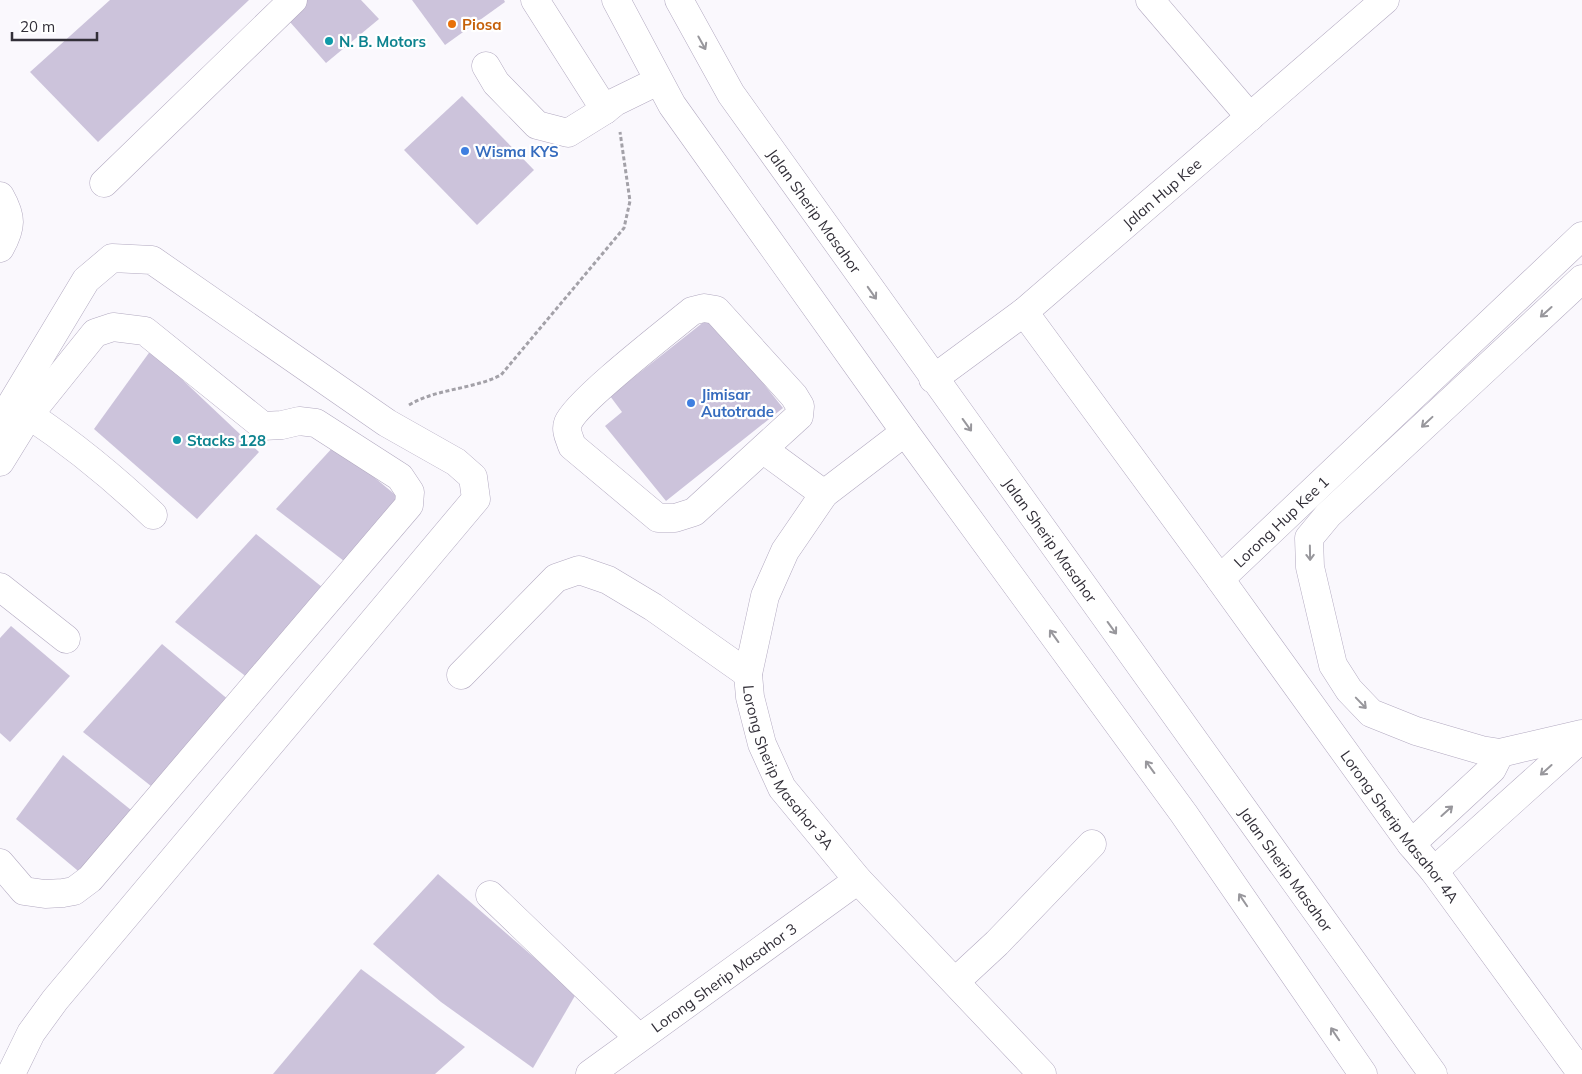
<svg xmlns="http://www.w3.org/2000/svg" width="1582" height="1074" font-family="Mulish,sans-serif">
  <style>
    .building { fill: #ccc3db }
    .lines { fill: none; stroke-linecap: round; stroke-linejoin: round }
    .minor-casing { stroke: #b2a9c0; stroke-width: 29 }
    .major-casing { stroke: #b2a9c0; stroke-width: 29 }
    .path { stroke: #a3a1a8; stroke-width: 3; stroke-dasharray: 4 2.5; stroke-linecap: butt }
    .minor { stroke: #fff; stroke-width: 28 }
    .major { stroke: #fff; stroke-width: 28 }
    .oneway { stroke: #98979c }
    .food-dot { fill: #e8710a; stroke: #fff; stroke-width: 2 }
    .culture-dot { fill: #0f9aa8; stroke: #fff; stroke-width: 2 }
    .shop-dot { fill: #3f7fe0; stroke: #fff; stroke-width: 2 }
    .labels { text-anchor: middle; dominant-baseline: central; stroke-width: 4.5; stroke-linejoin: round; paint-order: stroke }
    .food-label { font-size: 15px; font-weight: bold; fill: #c56008; stroke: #fff; text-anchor: start }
    .culture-label { font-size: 15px; font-weight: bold; fill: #0d838f; stroke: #fff; text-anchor: start }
    .shop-label { font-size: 15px; font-weight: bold; fill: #366cbe; stroke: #fff; text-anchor: start }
    .street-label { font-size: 15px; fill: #322f38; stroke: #fff }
  </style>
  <rect width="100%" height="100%" fill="#faf8fd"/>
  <g class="building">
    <polygon points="110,0 249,0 98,142 30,72"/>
    <polygon points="303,0 361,0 379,19 326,63 283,14"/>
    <polygon points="412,0 504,0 505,2 445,45"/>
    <polygon points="462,96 534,170 477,225 404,150"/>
    <polygon points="710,317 783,408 666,501 605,426 622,412 610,396"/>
    <polygon points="151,350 259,452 197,519 94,429"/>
    <polygon points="335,445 398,497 344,561 276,509"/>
    <polygon points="256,534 322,587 248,678 175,622"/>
    <polygon points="11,626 70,676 10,742 0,733 0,638"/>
    <polygon points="162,644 230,701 156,790 83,732"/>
    <polygon points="63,755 136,814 83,875 16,819"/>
    <polygon points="438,874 576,994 533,1068 441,1002 373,944"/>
    <polygon points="361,969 465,1047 435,1074 273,1074"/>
  </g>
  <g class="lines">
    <defs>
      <g id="minor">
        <polyline points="535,0 605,110 615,102 658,81"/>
        <polyline points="1150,0 1250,117"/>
        <polyline points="486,66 496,83 537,125 568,133 605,110"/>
        <polyline points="104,183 293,0"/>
        <path d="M0,196c12,21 12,31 0,52"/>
        <polyline points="1582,279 1328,515 1309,538 1310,567 1333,665 1349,690 1371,713 1416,731 1481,750 1500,753 1582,734"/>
        <path d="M704,308l12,2 78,86 6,10 -1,10 -105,96 -19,6h-17l-86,-72c-2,-7 -7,-15 -4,-23 8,-21 101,-93 124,-112z"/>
        <path id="s1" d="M1024,312l196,267 362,-343"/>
        <path id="s2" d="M933,379l91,-67 361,-312"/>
        <path d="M29,415c45,30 85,63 124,100"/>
        <polyline points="0,423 86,280 112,258 152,260 387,423 456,462 473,477 476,499 55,1000 31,1033 11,1074"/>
        <path id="s3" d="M905,432l-81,62 -39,57 -20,45 -17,78 2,23 12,47 20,44 76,92 184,194"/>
        <polyline points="764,450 824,494"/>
        <polyline points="0,462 29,415 95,333 113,327 145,331 263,426 282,425 299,421 316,423 400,477 410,492 409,505 90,879 74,891 63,893 45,894 24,891 0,863"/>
        <path id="s4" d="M1220,579l191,265 23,27 148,203"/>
        <polyline points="0,587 66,639"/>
        <polyline points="461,675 556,578 579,570 608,580 653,607 748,674"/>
        <polyline points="1411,844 1492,769 1500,753"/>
        <polyline points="1434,871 1582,738"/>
        <polyline points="490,895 638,1037"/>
        <polyline points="956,981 997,943 1092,844"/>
        <path id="s5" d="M590,1074l268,-194"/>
      </g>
      <g id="major">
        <polyline points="616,0 672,105 905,432 1184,814 1363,1074"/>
        <path id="s6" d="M679,0l52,94 702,980"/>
      </g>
    </defs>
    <use href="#minor" class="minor-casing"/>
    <use href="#major" class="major-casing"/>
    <path class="path" d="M409,405c29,-17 62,-15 92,-30l123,-147 6,-27 -10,-69"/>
    <use href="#minor" class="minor"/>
    <use href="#major" class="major"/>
  </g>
  <defs><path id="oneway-shaft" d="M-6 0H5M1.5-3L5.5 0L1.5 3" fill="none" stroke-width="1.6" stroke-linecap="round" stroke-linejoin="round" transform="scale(1.25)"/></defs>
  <g class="oneway">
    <use href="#oneway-shaft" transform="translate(702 43) rotate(61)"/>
    <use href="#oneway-shaft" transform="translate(872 293) rotate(55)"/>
    <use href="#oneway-shaft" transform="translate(1546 312) rotate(138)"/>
    <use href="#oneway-shaft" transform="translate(1427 422) rotate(137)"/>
    <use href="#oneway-shaft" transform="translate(967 425) rotate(54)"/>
    <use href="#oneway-shaft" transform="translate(1310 553) rotate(89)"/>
    <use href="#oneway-shaft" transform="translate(1112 628) rotate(54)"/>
    <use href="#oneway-shaft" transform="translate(1054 636) rotate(-126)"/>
    <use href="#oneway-shaft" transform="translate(1361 703) rotate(46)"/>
    <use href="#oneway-shaft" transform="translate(1150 767) rotate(-126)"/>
    <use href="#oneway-shaft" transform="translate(1546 770) rotate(138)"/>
    <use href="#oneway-shaft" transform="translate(1447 811) rotate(-42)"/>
    <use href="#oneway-shaft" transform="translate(1243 900) rotate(-124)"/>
    <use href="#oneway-shaft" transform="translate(1335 1034) rotate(-124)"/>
  </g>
  <circle class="food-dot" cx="452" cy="24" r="5"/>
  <g class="culture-dot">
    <circle cx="329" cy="41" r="5"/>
    <circle cx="177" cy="440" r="5"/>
  </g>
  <g class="shop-dot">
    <circle cx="465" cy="151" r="5"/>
    <circle cx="691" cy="403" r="5"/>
  </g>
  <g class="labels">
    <g class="food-label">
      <text x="462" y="24">Piosa</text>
    </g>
    <g class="culture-label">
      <text x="339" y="41">N. B. Motors</text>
      <text x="187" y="440">Stacks 128</text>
    </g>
    <g class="shop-label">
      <text x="475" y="151">Wisma KYS</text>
      <text x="701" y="394">Jimisar<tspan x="701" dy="17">Autotrade</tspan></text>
    </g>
    <g class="street-label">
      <text stroke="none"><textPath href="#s2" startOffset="295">Jalan Hup Kee</textPath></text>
      <text stroke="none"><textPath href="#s6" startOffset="251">Jalan Sherip Masahor</textPath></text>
      <text stroke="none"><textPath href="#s1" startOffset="415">Lorong Hup Kee 1</textPath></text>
      <text stroke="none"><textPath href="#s6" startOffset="656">Jalan Sherip Masahor</textPath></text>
      <text stroke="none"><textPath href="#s3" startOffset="404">Lorong Sherip Masahor 3A</textPath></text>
      <text stroke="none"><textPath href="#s4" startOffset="306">Lorong Sherip Masahor 4A</textPath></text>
      <text stroke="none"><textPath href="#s6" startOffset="1061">Jalan Sherip Masahor</textPath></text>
      <text stroke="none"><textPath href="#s5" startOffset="165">Lorong Sherip Masahor 3</textPath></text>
    </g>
  </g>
  <path d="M12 32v8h85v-8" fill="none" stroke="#322f38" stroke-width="2.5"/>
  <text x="20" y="32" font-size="15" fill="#322f38" stroke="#ffffff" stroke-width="4" paint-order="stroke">20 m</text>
</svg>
